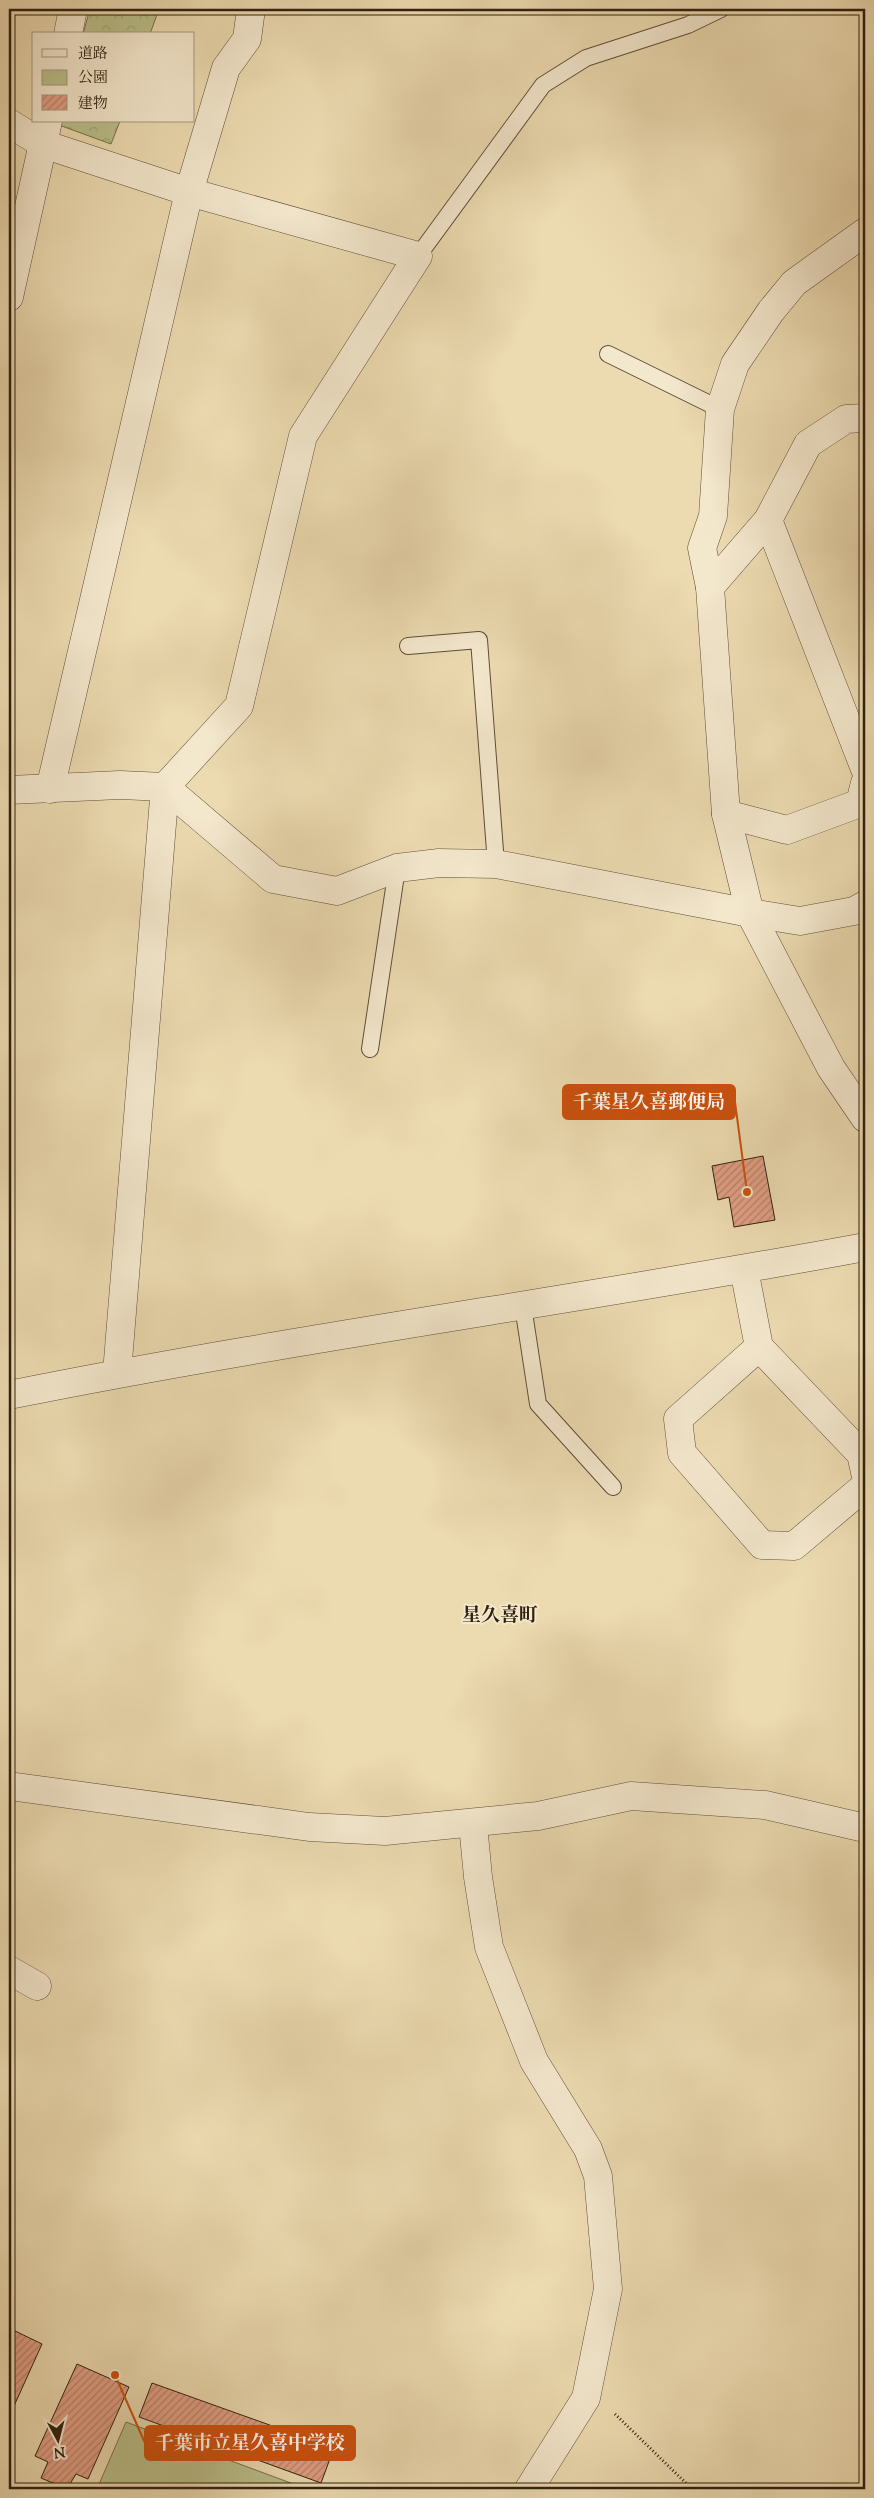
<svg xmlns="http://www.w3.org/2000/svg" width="874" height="2498" font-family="'Sorts Mill Goudy','Noto Serif JP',serif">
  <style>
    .green { fill: #babf8a; stroke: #74704d }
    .park { fill: url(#park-crowns); stroke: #74704d }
    .building { fill: url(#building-hatch); stroke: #2f2010 }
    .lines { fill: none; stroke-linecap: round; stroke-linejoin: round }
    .service-casing { stroke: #5e4e38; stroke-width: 18 }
    .minor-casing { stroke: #5e4e38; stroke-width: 29 }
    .tertiary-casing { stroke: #5e4e38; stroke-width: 29 }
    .path { stroke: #2f2010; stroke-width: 3; stroke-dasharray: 1 2.5; stroke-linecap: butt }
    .service { stroke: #f3e7cc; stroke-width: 16 }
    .minor { stroke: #f3e7cc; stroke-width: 28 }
    .tertiary { stroke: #f3e7cc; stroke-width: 28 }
    .labels { text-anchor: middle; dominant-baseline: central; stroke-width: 4; stroke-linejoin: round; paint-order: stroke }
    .neighbourhood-label { font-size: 19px; font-weight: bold; fill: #2f2010; stroke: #f3e7cc }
    .leader { fill: none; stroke: #cc500d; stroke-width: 2 }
    .callout-dot { fill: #cc500d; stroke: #f3e7cc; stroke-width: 2 }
    .callout { fill: #cc500d; stroke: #cc500d; stroke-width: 2 }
    .callout-label { font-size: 19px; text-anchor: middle; font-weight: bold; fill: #fff }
  </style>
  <defs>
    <pattern id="park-crowns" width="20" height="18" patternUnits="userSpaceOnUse" patternTransform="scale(1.25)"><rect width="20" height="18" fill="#babf8a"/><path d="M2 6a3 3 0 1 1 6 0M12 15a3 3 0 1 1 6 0" fill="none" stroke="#a0a476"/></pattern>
    <pattern id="building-hatch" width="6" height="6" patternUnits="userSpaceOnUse" patternTransform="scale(1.25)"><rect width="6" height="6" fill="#e19f84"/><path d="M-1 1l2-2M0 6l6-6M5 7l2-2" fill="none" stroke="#b7816b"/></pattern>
  </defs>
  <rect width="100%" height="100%" fill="#ecdab0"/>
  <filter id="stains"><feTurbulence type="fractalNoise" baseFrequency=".004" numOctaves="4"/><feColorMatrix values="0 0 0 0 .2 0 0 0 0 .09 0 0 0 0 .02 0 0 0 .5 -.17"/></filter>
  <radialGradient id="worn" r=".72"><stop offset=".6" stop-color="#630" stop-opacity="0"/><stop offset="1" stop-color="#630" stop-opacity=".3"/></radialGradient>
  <polygon class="green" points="126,2422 307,2489 97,2489"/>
  <g class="park">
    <polygon points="90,9 159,9 150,34 83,34"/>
    <polygon points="60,121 120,121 111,144 59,125"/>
  </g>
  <g class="building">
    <polygon points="763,1156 775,1220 734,1227 729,1197 718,1200 712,1166"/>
    <polygon points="11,2329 42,2344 9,2417 9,2334"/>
    <polygon points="77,2364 129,2387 88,2479 76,2474 67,2489 41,2478 48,2462 35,2456"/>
    <polygon points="152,2383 334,2448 321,2483 139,2417"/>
  </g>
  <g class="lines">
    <defs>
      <g id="service">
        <polyline points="418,256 543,85 586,58 688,25 721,9"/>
        <polyline points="608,354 720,409"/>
        <polyline points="408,646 479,640 496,864"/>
        <polyline points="370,1049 397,868"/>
        <polyline points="523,1306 538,1404 613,1487"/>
      </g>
      <g id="minor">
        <polyline points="68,34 73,9"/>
        <polyline points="9,123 43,144 189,192 418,256 303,436 239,706 165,787 117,1373"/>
        <polyline points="9,297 48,121"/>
        <polyline points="865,418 846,419 808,444 768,520 710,587 726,814 750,913 831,1068 865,1118"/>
        <polyline points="768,520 865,769"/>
        <polyline points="710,587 702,548 713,516 720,409 735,364 771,311 794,283 865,232"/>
        <polyline points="50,789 189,192 226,68 247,39 251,9"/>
        <polyline points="9,790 120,785 165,787 273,879 337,891 397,868 439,863 496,864 750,913 800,921 854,911 865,905"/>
        <polyline points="726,814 787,830 860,803 865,783"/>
        <polyline points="744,1269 759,1347 861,1454 865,1472"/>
        <polyline points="759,1347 678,1419 682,1453 762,1545 794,1546 865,1486"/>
        <polyline points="9,1786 309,1827 385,1831 538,1816 631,1796 765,1805 865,1828"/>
        <polyline points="473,1824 478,1877 489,1947 534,2061 588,2149 598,2176 608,2289 586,2398 529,2489"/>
        <polyline points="9,1970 37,1986"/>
      </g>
      <path id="tertiary" d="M9,1395c284,-57 571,-95 856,-148"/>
    </defs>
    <use href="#service" class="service-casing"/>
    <use href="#minor" class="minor-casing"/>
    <use href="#tertiary" class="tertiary-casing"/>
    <polyline class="path" points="615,2414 692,2489"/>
    <use href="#service" class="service"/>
    <use href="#minor" class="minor"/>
    <use href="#tertiary" class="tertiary"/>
  </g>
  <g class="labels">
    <g class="neighbourhood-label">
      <text x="500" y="1616">星久喜町</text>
    </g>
  </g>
  <path class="leader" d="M747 1192L735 1102M115 2375L145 2443"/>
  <g class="callout-dot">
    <circle cx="747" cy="1192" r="5"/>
    <circle cx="115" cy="2375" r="5"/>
  </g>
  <g class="callout">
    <rect x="563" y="1085" width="172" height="34" rx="5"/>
    <rect x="145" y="2426" width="210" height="34" rx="5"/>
  </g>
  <g class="callout-label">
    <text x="649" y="1108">千葉星久喜郵便局</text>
    <text x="250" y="2449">千葉市立星久喜中学校</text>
  </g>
  <rect width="874" height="2498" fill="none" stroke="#ecdab0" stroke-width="30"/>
  <rect x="10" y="10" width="854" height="2478" fill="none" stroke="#2f2010" stroke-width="2.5"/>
  <rect x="15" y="15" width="844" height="2468" fill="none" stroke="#2f2010"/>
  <rect x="32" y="32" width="162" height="90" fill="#f3e7cc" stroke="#a59781"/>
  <rect x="42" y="49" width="25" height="8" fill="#f3e7cc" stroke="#a59781"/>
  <text x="78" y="58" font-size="15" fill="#2f2010">道路</text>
  <rect x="42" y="70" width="25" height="15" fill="#babf8a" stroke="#a59781"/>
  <text x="78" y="82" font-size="15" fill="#2f2010">公園</text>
  <rect x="42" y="95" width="25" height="15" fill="url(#building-hatch)" stroke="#a59781"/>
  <text x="78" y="108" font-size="15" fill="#2f2010">建物</text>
  <g transform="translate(58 2440) rotate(173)" stroke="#f3e7cc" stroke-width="4" paint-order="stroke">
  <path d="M0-4L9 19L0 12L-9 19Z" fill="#2f2010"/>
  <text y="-8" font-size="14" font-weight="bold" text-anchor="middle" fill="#2f2010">N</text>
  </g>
  <rect width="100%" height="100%" filter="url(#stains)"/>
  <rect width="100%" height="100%" fill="url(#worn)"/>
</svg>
